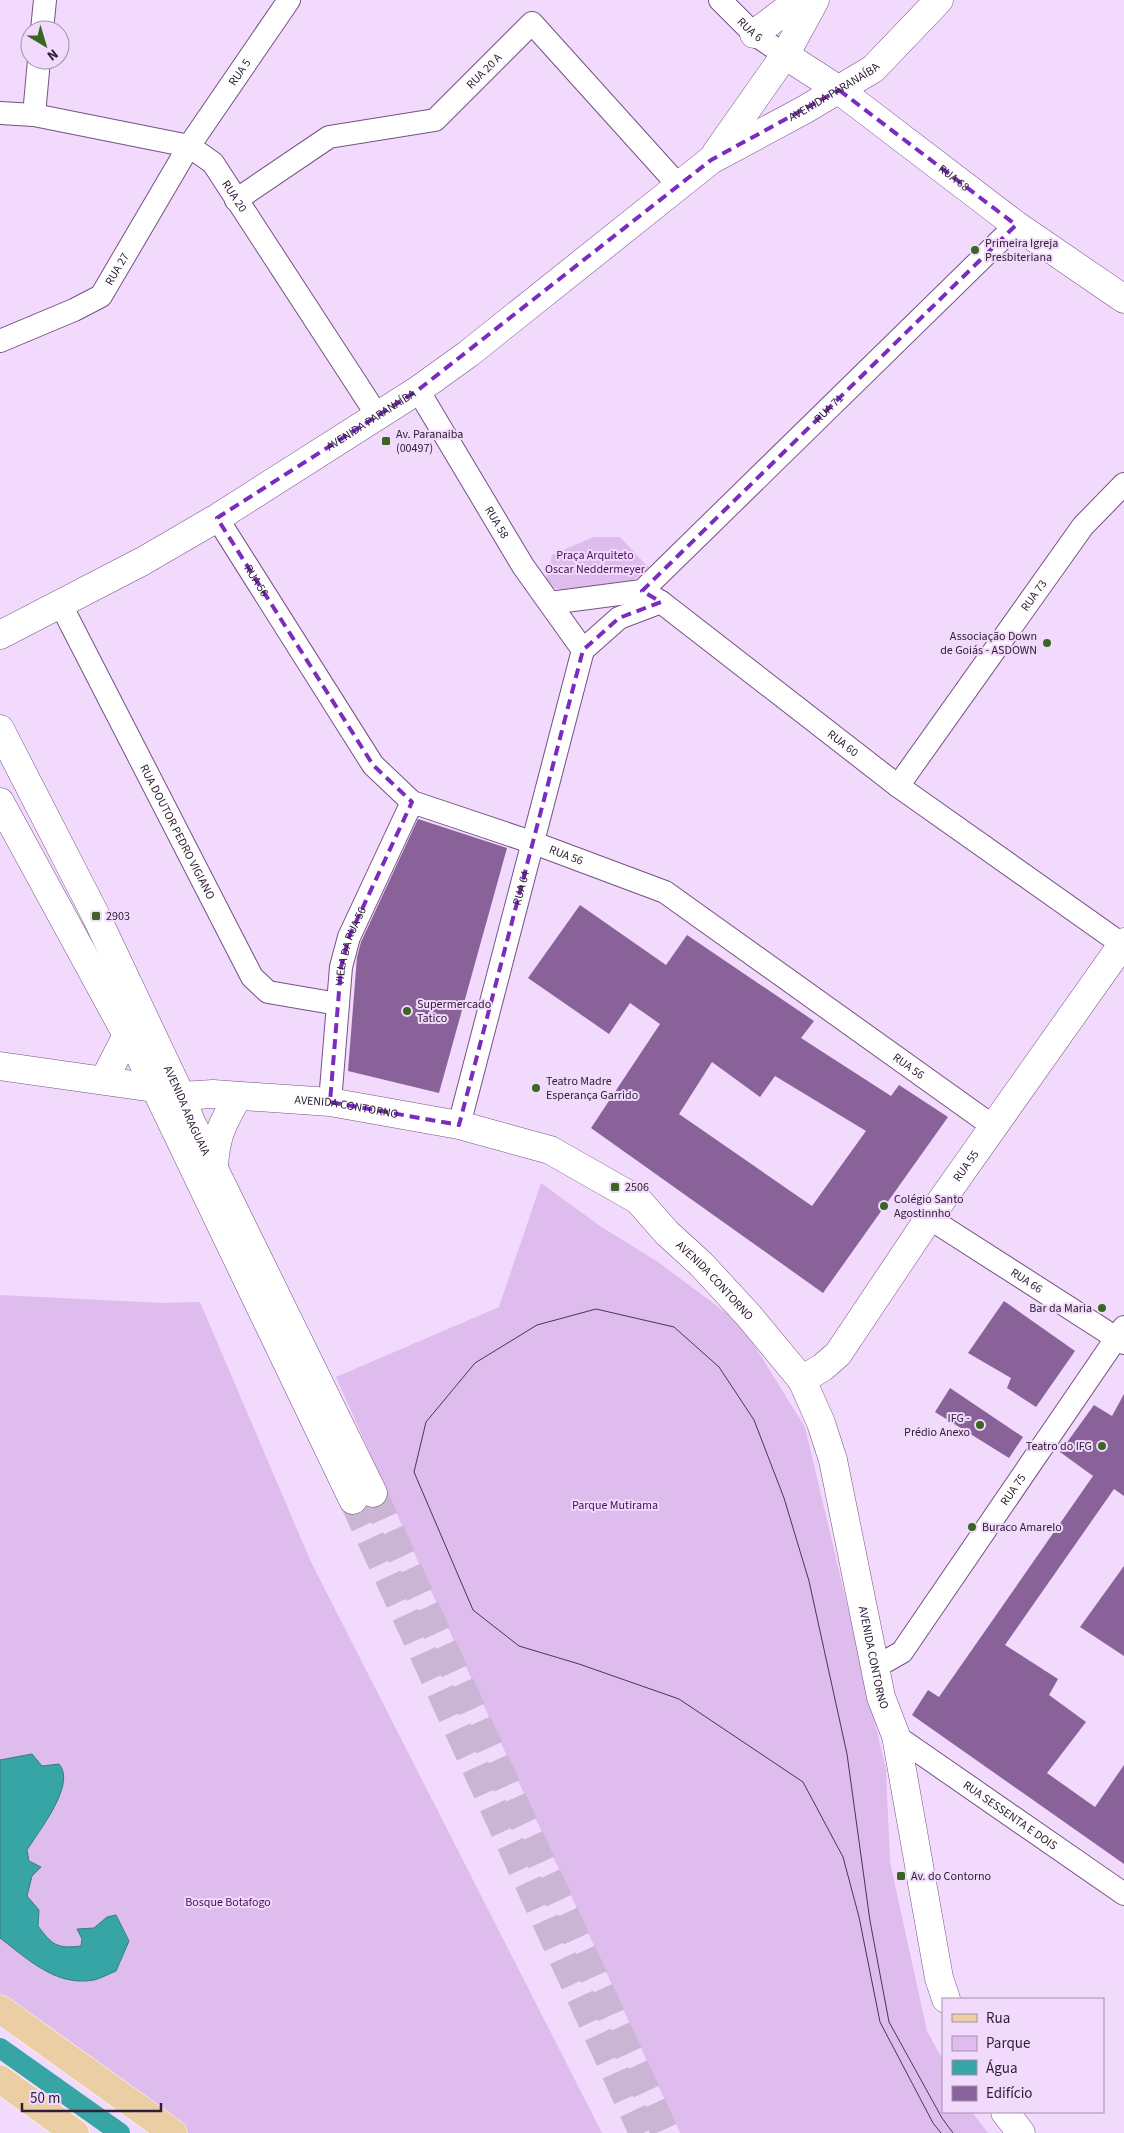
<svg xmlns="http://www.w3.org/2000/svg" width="1124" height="2133" font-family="'Source Sans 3',sans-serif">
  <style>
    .green { fill: #dfbcee }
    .water { fill: #37a4a5; stroke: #357c84 }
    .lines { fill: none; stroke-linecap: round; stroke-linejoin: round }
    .canal { stroke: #37a4a5; stroke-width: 20 }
    .building { fill: #89629a; fill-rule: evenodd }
    .secondary-tunnel { stroke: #cbb5d5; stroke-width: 28; stroke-dasharray: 28 14; stroke-linecap: butt }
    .street-casing { stroke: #765185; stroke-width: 24 }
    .secondary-casing { stroke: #765185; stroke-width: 29 }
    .primary-casing { stroke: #fff; stroke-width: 29 }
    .street { stroke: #fff; stroke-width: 22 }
    .secondary { stroke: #fff; stroke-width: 28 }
    .primary { stroke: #ebcea4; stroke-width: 28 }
    .tram { stroke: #48374e; stroke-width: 1 }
    .marked { fill: none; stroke: #7b2cbf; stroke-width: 4; stroke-dasharray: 10 6; stroke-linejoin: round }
    .poi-dot { fill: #3b6522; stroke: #f2dafd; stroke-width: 2 }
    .labels { text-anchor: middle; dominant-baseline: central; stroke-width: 4; stroke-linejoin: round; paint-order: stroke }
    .street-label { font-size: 12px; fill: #302036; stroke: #f2dafd }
    .poi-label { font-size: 12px; fill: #302036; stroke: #f2dafd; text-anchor: start }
    .park-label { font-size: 12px; fill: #461159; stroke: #f2dafd }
  </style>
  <rect width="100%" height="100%" fill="#f2dafd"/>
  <g class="green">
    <polygon points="593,537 620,537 650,569 631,581 562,591 550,586 546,578 552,555"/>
    <polygon points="541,1183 600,1226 658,1262 741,1324 805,1427 886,1769 890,1862 927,2031 943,2060 943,2112 972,2112 988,2133 680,2133 432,1593 336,1377 499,1307"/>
    <polygon points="0,1295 162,1303 200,1302 311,1562 602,2133 157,2133 0,2014"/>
  </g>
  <path class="water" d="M32,1754l10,12 17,-2c18,20 -21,68 -32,86l2,11 12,6 -9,9 -5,20 12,14 -1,16c14,19 19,23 43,20l1,-7 -5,-10 17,-1 13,-11 9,-2 13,26 -13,30c-7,3 -15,7 -22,9 -38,7 -66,-21 -94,-42v-178z"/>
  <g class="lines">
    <polyline class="canal" points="0,2048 120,2133"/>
  </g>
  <g class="building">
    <polygon points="418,819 507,848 439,1093 348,1071 357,957 361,942"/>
    <path d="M580,905l86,60 21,-30 127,86 -13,17 90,58 8,-11 49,32 -125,176 -232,-165 69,-104 -30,-21 -21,31 -81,-56zM712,1062l48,35 15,-21 91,55 -54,75 -133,-92z"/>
    <polygon points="1004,1301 1075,1351 1036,1407 1007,1388 1011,1378 968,1353"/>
    <polygon points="950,1388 1023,1437 1009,1458 935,1412"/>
    <polygon points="1124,1394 1124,1496 1114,1489 1005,1645 1058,1679 1049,1695 1086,1722 1047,1773 1095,1807 1124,1765 1124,1864 912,1715 928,1690 939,1697 1093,1476 1060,1452 1094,1405 1112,1416"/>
    <polygon points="1124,1566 1124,1656 1080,1627"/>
  </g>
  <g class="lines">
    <g class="secondary-tunnel">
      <polyline points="373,1493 665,2133"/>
      <polyline points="353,1500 643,2133"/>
    </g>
    <defs>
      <g id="street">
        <path id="s1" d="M720,0l34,34 31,21"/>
        <polyline points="42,30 45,0"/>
        <path id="s2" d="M0,113l34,2 155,31 24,17 164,252"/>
        <polyline points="34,115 39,60"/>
        <path id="s3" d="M236,200l93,-63 106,-17 97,-97 147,163"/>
        <path id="s4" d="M0,341l74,-31 27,-14 88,-150 100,-146"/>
        <path id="s5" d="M418,390l105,176 60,84"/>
        <path id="s6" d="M217,518l156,247 39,37 122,41 131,49 329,235"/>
        <path id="s7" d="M642,591l374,-366"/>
        <path id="s8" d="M550,603l92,-12 19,11 237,184 225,159"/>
        <path id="s9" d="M61,605l191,372 16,15 70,12"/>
        <polyline points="583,650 619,618 661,602"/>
        <path id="s10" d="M898,786l185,-260 41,-42"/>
        <path id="s11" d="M330,1102l11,-135 8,-30 63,-135"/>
        <path id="s12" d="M459,1125l124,-475"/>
        <path id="s13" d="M929,1218l195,125"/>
        <path id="s14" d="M874,1668l28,-16 222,-325"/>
        <path id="s15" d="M896,1736l228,158"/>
      </g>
      <g id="secondary">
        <polyline points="754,34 799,0"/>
        <path id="s16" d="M785,55l54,35 177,135 108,74"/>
        <polyline points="716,153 785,55 815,0"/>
        <path id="s17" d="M0,635l143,-74 74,-43 201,-128 50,-36 243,-194 93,-50 69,-41 66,-69"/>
        <path id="s18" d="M0,729l96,187 85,180 10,26 182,371"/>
        <polyline points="0,802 127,1035 138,1052 353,1500"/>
        <path id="s19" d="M0,1066l154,22 27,8 32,-2 117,8 129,23 91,25 88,50 29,33 34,31 48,52 53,64 19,43 12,37 48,237 15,39 43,242 7,21"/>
        <polyline points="104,1080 127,1035"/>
        <path d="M214,1166c2,-32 9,-43 24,-70"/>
        <path id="s20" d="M802,1380l21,-13 15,-13 91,-136 195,-276"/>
        <polyline points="1005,2112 1021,2133"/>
      </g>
      <g id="primary">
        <polyline points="0,2009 173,2133"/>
        <polyline points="0,2079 75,2133"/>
      </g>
    </defs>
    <use href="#street" class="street-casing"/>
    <use href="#secondary" class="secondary-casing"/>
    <use href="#primary" class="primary-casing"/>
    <use href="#street" class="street"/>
    <use href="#secondary" class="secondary"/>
    <use href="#primary" class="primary"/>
    <polyline class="tram" points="941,2133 933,2123 880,2022 859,1917 843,1857 803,1782 679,1699 579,1664 519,1646 473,1610 414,1472 426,1422 475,1363 537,1325 596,1309 674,1327 719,1367 754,1420 784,1498 809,1581 847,1754 870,1921 889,2022 942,2118 953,2133"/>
  </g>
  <path class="marked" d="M839,90l177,135 -374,366 19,11 -42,16 -36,32 -124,475 -129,-23 11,-135 8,-30 63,-135 -39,-37 -156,-247 201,-128 293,-230z"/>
  <g class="poi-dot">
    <circle cx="975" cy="250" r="5"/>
    <rect x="381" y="436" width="10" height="10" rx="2.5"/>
    <circle cx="1047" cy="643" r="5"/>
    <rect x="91" y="911" width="10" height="10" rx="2.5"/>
    <circle cx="407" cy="1011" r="5"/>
    <circle cx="536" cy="1088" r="5"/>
    <rect x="610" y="1182" width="10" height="10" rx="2.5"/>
    <circle cx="884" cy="1206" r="5"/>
    <circle cx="1102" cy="1308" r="5"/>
    <circle cx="980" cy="1425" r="5"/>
    <circle cx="1102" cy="1446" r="5"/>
    <circle cx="972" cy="1527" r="5"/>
    <rect x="896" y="1871" width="10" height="10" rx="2.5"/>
  </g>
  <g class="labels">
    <g class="street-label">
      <text stroke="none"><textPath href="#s1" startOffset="42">RUA 6</textPath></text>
      <text stroke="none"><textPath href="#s3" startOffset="289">RUA 20 A</textPath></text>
      <text stroke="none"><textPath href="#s4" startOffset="374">RUA 5</textPath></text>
      <text stroke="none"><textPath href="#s17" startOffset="998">AVENIDA PARANAÍBA</textPath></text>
      <text stroke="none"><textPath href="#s16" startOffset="209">RUA 68</textPath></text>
      <text stroke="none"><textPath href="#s2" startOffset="261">RUA 20</textPath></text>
      <text stroke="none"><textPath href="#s4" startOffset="142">RUA 27</textPath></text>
      <text stroke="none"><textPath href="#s7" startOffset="261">RUA 71</textPath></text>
      <text stroke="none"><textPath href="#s17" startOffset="429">AVENIDA PARANAÍBA</textPath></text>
      <text stroke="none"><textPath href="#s5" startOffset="154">RUA 58</textPath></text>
      <text stroke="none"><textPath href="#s6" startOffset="74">RUA 56</textPath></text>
      <text stroke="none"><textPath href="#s10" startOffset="234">RUA 73</textPath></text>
      <text stroke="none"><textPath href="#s8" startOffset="345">RUA 60</textPath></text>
      <text stroke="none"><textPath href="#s9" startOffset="255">RUA DOUTOR PEDRO VIGIANO</textPath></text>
      <text stroke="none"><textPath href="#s6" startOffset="509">RUA 56</textPath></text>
      <text stroke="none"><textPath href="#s12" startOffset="245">RUA 64</textPath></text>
      <text stroke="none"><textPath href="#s11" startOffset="158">VIELA DA RUA 56</textPath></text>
      <text stroke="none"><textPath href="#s6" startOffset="914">RUA 56</textPath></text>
      <text stroke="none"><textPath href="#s19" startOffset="350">AVENIDA CONTORNO</textPath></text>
      <text stroke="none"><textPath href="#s18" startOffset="425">AVENIDA ARAGUAIA</textPath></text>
      <text stroke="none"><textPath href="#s20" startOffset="272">RUA 55</textPath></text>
      <text stroke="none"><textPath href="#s19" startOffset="771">AVENIDA CONTORNO</textPath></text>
      <text stroke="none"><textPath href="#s13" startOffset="116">RUA 66</textPath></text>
      <text stroke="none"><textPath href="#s14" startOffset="229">RUA 75</textPath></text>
      <text stroke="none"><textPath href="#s19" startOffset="1191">AVENIDA CONTORNO</textPath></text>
      <text stroke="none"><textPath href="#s15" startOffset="139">RUA SESSENTA E DOIS</textPath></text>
    </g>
    <g class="poi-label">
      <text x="985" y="243">Primeira Igreja<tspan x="985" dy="14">Presbiteriana</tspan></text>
      <text x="396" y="434">Av. Paranaiba<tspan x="396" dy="14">(00497)</tspan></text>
      <text x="1037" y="636" text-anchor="end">Associação Down<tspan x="1037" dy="14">de Goiás - ASDOWN</tspan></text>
      <text x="106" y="916">2903</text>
      <text x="417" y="1004">Supermercado<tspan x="417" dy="14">Tatico</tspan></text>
      <text x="546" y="1081">Teatro Madre<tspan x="546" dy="14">Esperança Garrido</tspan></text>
      <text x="625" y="1187">2506</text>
      <text x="894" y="1199">Colégio Santo<tspan x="894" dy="14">Agostinnho</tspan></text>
      <text x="1092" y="1308" text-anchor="end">Bar da Maria</text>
      <text x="970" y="1418" text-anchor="end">IFG -<tspan x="970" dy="14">Prédio Anexo</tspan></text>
      <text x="1092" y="1446" text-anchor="end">Teatro do IFG</text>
      <text x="982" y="1527">Buraco Amarelo</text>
      <text x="911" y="1876">Av. do Contorno</text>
    </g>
    <g class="park-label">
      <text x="595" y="555">Praça Arquiteto<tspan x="595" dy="14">Oscar Neddermeyer</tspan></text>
      <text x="615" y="1505">Parque Mutirama</text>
      <text x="228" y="1902">Bosque Botafogo</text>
    </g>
  </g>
  <rect x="942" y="1998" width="162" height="115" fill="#f2dafd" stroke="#a490ad"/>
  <rect x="952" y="2014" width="25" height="8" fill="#ebcea4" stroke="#a490ad"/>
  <text x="986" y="2023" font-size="15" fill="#302036">Rua</text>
  <rect x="952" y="2036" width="25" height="15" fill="#dfbcee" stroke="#a490ad"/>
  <text x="986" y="2048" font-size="15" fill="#302036">Parque</text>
  <rect x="952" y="2060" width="25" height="15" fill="#37a4a5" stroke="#a490ad"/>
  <text x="986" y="2073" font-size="15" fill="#302036">Água</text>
  <rect x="952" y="2086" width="25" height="15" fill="#89629a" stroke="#a490ad"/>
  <text x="986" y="2098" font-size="15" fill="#302036">Edifício</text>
  <g transform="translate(45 45) rotate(142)"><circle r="24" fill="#f2dafd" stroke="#a490ad"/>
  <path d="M0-4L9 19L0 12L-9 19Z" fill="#3b6522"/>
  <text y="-8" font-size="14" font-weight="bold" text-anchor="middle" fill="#302036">N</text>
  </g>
  <path d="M22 2103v8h139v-8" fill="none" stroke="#302036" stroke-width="2.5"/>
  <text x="30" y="2103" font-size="15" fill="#302036" stroke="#f2dafd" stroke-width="4" paint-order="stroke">50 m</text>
</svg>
